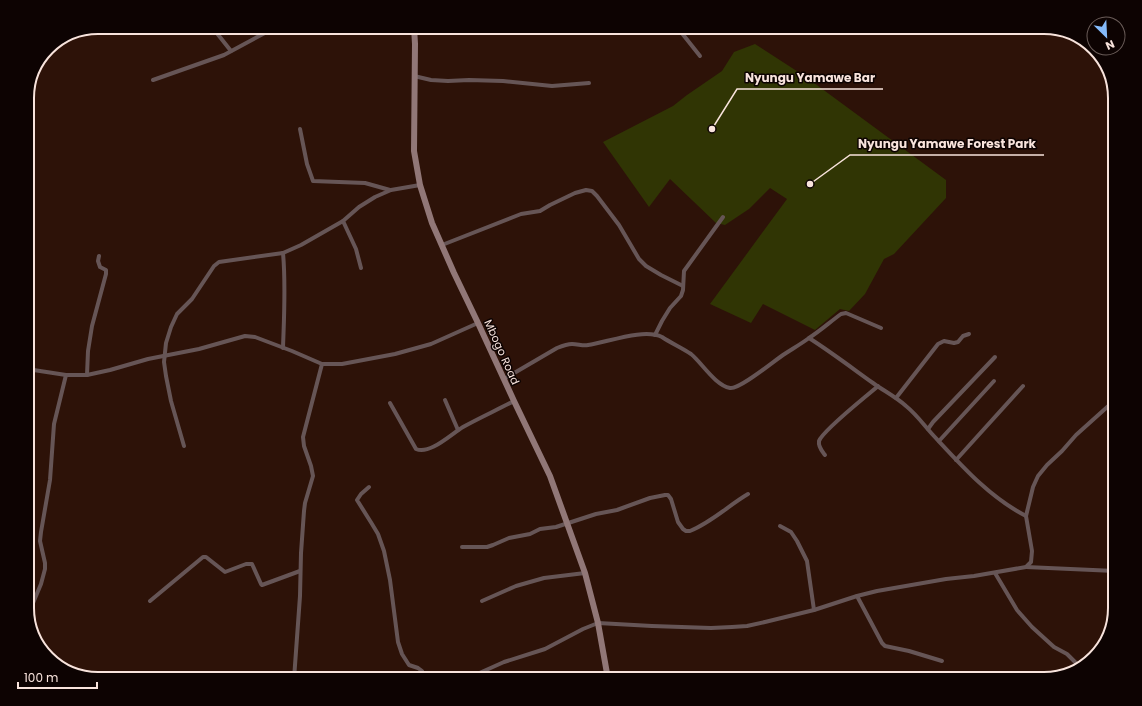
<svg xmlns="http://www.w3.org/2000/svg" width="1142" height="706" font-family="Poppins,sans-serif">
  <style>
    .green { fill: #303504 }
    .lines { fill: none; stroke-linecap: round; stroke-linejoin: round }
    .street { stroke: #665556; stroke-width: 4 }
    .secondary { stroke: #917777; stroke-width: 6 }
    .labels { text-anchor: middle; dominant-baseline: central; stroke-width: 3; stroke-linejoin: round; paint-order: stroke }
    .street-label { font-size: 11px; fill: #f8e3dc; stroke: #0d0302 }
    .rim { fill: none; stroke: #f8e3dc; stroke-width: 2 }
    .leader { fill: none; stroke: #f8e3dc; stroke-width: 1.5 }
    .callout-dot { fill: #f8e3dc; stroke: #0d0302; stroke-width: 1.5 }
    .callout-label { font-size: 12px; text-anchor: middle; font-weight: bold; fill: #f8e3dc; stroke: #0d0302; stroke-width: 3; stroke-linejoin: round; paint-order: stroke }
  </style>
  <rect width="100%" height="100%" fill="#2d1208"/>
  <polygon class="green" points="755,44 806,77 946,180 946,198 894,254 884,259 865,294 849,311 840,309 815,330 763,304 751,323 710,304 787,199 770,188 749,209 725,225 716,223 670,179 649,207 603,142 673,106 687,95 722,71 734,52"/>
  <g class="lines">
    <g class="street">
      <polyline points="212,27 231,51"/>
      <polyline points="677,27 700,56"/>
      <polyline points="414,76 431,80 448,81 469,80 503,81 552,86 589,83"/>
      <polyline points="153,80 224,55 276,27"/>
      <polyline points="300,129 307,164 313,181 365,183 390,190"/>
      <polyline points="343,221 356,249 361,268"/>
      <polyline points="442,245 521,214 540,211 550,205 575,193 586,190 592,191 597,196 619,225 639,259 646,266 661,275 683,286"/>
      <polyline points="655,335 662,321 670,308 681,296 683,290 684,271 723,217"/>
      <path d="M809,338c22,14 43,30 64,45 11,8 23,14 33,23 10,8 18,19 27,29 28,30 56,62 93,81"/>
      <path d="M283,348c1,-32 3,-63 0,-95"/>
      <polyline points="27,369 66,375 87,375 110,370 148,359 199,349 245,336 255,337 292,351 322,364 342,364 395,354 431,344 478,323"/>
      <polyline points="87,375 88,351 92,326 106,274 106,270 100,267 98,261 99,256"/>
      <path d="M504,379l53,-31c5,-2 10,-4 15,-4 6,0 11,2 16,1 20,-3 56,-17 74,-8 9,6 20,11 29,17 11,9 24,31 39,34 9,2 44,-27 53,-33 9,-6 18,-11 26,-17 11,-7 21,-16 32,-24l5,-1 35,15"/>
      <polyline points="896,398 938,344 944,341 954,343 958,342 963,336 969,334"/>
      <polyline points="445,400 458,430"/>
      <path d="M390,403l26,46c14,6 35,-15 47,-22 16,-9 34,-17 51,-26"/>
      <polyline points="928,429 933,422 995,357"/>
      <polyline points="939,441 994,381"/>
      <polyline points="184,446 171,401 166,376 164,362 166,343 171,327 177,314 192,299 214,266 219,262 283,253 301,245 343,221 359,207 375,197 391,190 420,185"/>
      <path d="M825,455c-3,-4 -7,-8 -6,-14 4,-11 48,-45 59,-55"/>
      <polyline points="956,460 1023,386"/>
      <polyline points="369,487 361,494 357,500 372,524 378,534 384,551 390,580 398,642 402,654 409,665 418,668 422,671 425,679"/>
      <polyline points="780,526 791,532 797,541 807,561 814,610"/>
      <path d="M462,547h25l6,-2 16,-7 21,-4 10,-5 16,-2 40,-13 21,-4 33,-12 15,-3h3l3,4 7,23 5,7 3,2h4c22,-9 39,-26 58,-37"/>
      <polyline points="1026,567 1115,571"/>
      <polyline points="995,573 1017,610 1032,627 1054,647 1067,654 1081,668"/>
      <polyline points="857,596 882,643 885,646 909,651 942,661"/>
      <polyline points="150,601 203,557 206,557 225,572 246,564 252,564 261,584 262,585 300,571"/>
      <polyline points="482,601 516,586 544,578 585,573"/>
      <polyline points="28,615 41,584 45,569 45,563 40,541 41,532 50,480 54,424 66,375"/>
      <polyline points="294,679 300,596 301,553 304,511 305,503 313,476 311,466 304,446 303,437 322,364"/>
      <polyline points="466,679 504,662 545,649 583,629 598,623 652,626 711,628 732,627 747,626 765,622 814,610 857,596 877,591 946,579 974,576 1026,567 1031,562 1032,551 1026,516 1033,487 1038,476 1047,465 1062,451 1076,435 1115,400"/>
    </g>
    <polyline class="secondary" points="414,27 415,44 414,151 420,185 432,223 454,273 478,323 514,401 550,476 585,573 598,623 608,679"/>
  </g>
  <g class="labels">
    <g class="street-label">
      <text transform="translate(502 352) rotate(66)">Mbogo Road</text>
    </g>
  </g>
  <path d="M0 0H1142V706H0ZM98 34H1044A64 64 0 0 1 1108 98V608A64 64 0 0 1 1044 672H98A64 64 0 0 1 34 608V98A64 64 0 0 1 98 34Z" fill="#0d0302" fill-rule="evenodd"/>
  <path class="rim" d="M98 34H1044A64 64 0 0 1 1108 98V608A64 64 0 0 1 1044 672H98A64 64 0 0 1 34 608V98A64 64 0 0 1 98 34Z"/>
  <path class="leader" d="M712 129L737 89H883M810 184L850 155H1044"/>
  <g class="callout-dot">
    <circle cx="712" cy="129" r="4"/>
    <circle cx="810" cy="184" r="4"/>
  </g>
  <g class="callout-label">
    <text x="810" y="82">Nyungu Yamawe Bar</text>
    <text x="947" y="148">Nyungu Yamawe Forest Park</text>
  </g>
  <g transform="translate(1106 36) rotate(156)"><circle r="19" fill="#0d0302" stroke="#6b5d59"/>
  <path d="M0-3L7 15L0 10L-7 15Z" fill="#85bbfb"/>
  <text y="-6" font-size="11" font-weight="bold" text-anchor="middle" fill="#f8e3dc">N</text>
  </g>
  <path d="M18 682v6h79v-6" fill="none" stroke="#f8e3dc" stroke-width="2"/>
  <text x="24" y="682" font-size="12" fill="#f8e3dc" stroke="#0d0302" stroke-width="3" paint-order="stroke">100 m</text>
</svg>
